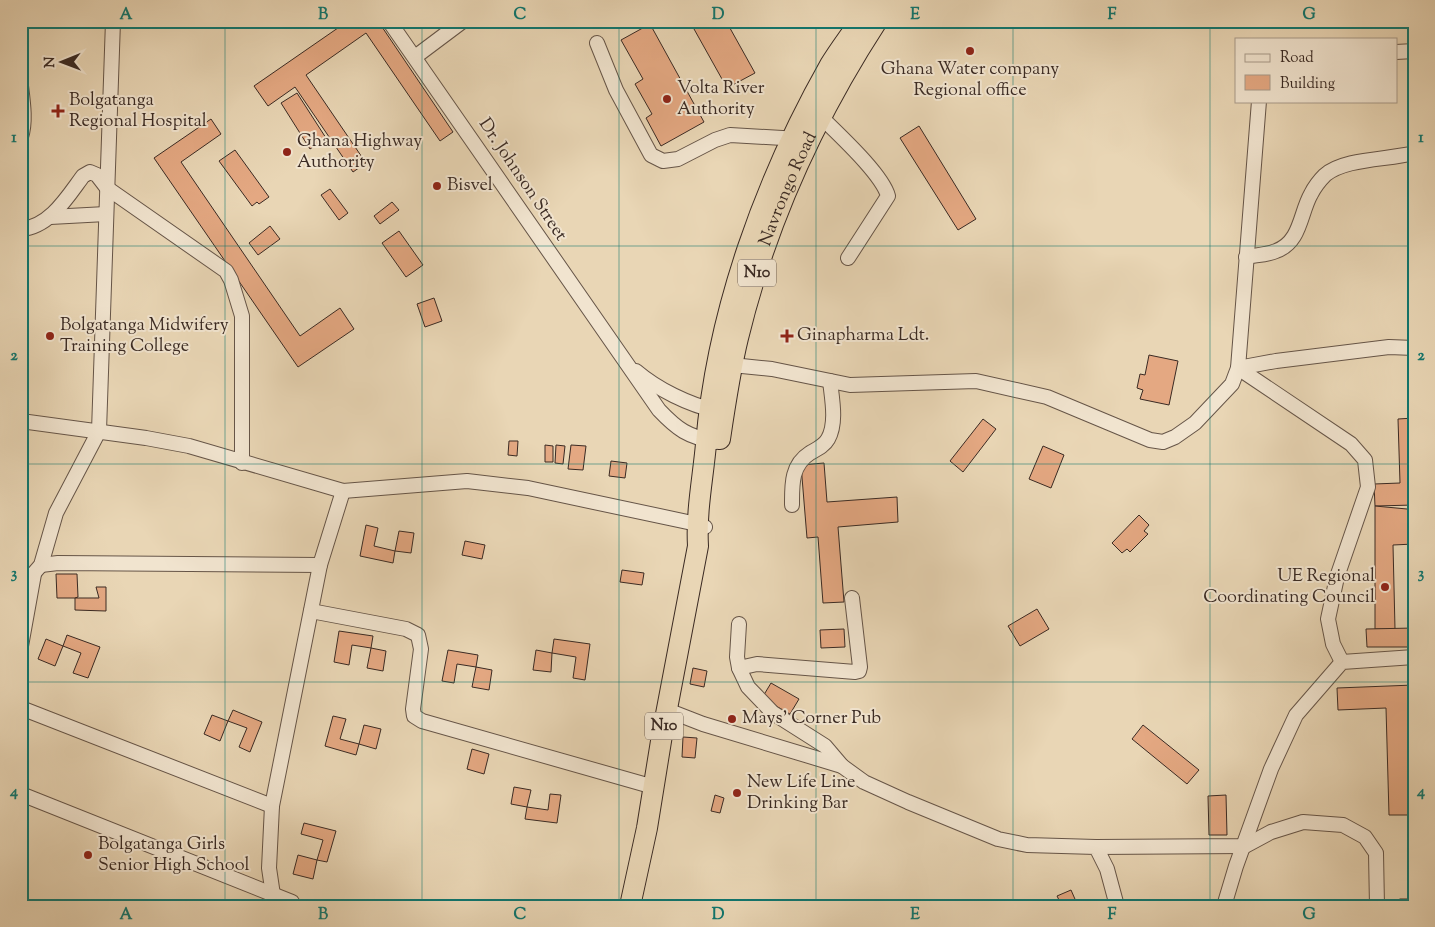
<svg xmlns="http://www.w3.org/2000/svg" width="1435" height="927" font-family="'Sorts Mill Goudy',serif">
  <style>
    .building { fill: #e4a882; stroke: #3a2a23 }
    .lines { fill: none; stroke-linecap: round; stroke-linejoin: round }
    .minor-casing { stroke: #665548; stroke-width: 16 }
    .highway-casing { stroke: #3a2a23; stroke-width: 22 }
    .minor { stroke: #f1e4cf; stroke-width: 14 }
    .highway { stroke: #e9d6b5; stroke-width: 20 }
    .grid { fill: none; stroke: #0f766e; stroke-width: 1; stroke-opacity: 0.55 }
    .poi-dot { fill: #8f2418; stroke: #f1e4cf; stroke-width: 2 }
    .labels { text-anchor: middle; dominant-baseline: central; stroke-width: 4; stroke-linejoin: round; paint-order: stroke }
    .shield { fill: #f1e4cf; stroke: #716257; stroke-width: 1 }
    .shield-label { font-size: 16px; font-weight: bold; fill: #3a2a23 }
    .poi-label { font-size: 18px; fill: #3a2a23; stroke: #f1e4cf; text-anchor: start }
    .street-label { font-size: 18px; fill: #3a2a23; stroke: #f1e4cf }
    .neatline { fill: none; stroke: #0f766e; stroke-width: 2 }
    .grid-label { font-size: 16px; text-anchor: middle; font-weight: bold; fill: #0f766e }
  </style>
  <rect width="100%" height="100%" fill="#e9d6b5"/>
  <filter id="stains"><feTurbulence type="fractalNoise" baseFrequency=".004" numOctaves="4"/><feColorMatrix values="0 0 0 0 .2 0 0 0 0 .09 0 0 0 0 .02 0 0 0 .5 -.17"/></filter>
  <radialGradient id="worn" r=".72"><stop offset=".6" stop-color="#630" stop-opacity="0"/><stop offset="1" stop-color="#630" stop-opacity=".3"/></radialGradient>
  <g class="building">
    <polygon points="348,21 378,21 453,132 440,141 366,33 306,75 366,163 353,172 295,87 268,106 254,86"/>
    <polygon points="707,21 726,21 755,73 727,88 694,29"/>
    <polygon points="650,24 704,122 661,146 646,118 652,114 635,84 643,79 621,40"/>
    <polygon points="297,93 326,138 310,149 281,103"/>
    <polygon points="211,119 221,134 181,162 300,336 340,308 354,329 298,367 154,158"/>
    <polygon points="919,126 976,219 958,230 900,138"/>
    <polygon points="235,150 269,197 259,204 257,202 252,206 219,161"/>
    <polygon points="330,189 348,213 339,220 321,195"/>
    <polygon points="392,202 399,210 380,224 374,216"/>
    <polygon points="270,226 280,239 258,255 249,243"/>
    <polygon points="399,231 423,265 406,277 382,243"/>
    <polygon points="434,298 442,321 425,327 417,304"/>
    <polygon points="1149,355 1178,361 1169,405 1140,399 1143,390 1137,388 1140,374 1145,375"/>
    <polygon points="1414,418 1414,505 1375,506 1374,484 1400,483 1398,419"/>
    <polygon points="983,419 996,429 963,472 950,461"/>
    <polygon points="509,441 518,441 517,456 508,455"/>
    <polygon points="545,445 553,446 553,462 545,462"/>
    <polygon points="556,445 565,446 563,464 555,463"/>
    <polygon points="571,445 586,446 583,470 568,469"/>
    <polygon points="1043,446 1064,455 1051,488 1029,479"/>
    <polygon points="611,461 627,463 625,478 609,476"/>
    <polygon points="824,463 827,502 897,497 898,522 838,527 844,602 823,603 818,537 807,538 801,465"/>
    <polygon points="1375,506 1407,509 1414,507 1414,544 1393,545 1395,629 1375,629"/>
    <polygon points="1139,515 1149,525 1144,531 1148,534 1130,552 1127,549 1122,553 1112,543"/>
    <polygon points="366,525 378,528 374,546 395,551 393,563 360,556"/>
    <polygon points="399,531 414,533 411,553 395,551"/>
    <polygon points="465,541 485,545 482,559 462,555"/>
    <polygon points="622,570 644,573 642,585 620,582"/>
    <polygon points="56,574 77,574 78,597 75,598 57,598"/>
    <polygon points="96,587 106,587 106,611 75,610 75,598 99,598"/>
    <polygon points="1037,609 1049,629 1020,646 1008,626"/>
    <polygon points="1414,628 1414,647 1367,647 1366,629"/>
    <polygon points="844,629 845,647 821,648 820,630"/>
    <polygon points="339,631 373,636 371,648 352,645 349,665 334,662"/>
    <polygon points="67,635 100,647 88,678 73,673 81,653 63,646"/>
    <polygon points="46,639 63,646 55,666 38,659"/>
    <polygon points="554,639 590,644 585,680 573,678 576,657 552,653"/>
    <polygon points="371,648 386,651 383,671 367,668"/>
    <polygon points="448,650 478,655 476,667 457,664 454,683 442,681"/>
    <polygon points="536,650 552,653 551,672 533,670"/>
    <polygon points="476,667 492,670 489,690 472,687"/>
    <polygon points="693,668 707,671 704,687 690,684"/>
    <polygon points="771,683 799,699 790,714 762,698"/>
    <polygon points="1414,685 1414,703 1409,703 1414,815 1389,815 1386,708 1338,710 1337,688"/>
    <polygon points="233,710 262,722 250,752 239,747 247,728 228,721"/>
    <polygon points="212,715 228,721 220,741 204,734"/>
    <polygon points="333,716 346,719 340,739 359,744 356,755 325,746"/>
    <polygon points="364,725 381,729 376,749 359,744"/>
    <polygon points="1143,725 1199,770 1187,784 1132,739"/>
    <polygon points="683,737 697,738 695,758 682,757"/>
    <polygon points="472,749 489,754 484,774 467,769"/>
    <polygon points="514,787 531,790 527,807 511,804"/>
    <polygon points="550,794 561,795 557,823 525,819 527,807 548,810"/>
    <polygon points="715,795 724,798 720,813 711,811"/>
    <polygon points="1226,795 1227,835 1209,835 1208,796"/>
    <polygon points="304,823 336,831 327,862 317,860 323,840 301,834"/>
    <polygon points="298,855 317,860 313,879 293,874"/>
    <polygon points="1071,890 1078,906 1062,906 1057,896"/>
    <rect x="1400" y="899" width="14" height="7"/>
  </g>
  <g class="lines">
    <defs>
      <g id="minor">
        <path d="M389,21l270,389c19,20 28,26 56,32"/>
        <polyline points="597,43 616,90 651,155 663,161 678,159 715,140 730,135 799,139"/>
        <polyline points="1396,52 1414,51"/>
        <polyline points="415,57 463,21"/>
        <path d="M21,86c2,16 5,36 0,51"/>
        <polyline points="1259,101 1238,368 1351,444 1365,460 1368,487 1337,577 1328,619 1333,644 1342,662"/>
        <path d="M821,117c17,17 61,57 67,79l-40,62"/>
        <polyline points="50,217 106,214"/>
        <path d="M21,229c29,-2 47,-33 62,-53l7,-4 7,3 10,13 119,83 5,9 11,36v147"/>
        <path d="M1246,257c9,-2 21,-2 30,-6 25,-9 24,-38 35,-57 3,-6 9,-14 14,-19 20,-17 63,-15 89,-22"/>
        <polyline points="732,365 772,369 850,385 976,381 1047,397 1150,440 1163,442 1175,437 1195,423 1232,384 1238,368 1276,361 1389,347 1414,348"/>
        <path d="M636,371c21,18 53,34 81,40"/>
        <polyline points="21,421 146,438 189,446 343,491 467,481 528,488 697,524 705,527"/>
        <path d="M792,505c0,-20 -1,-40 18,-52 7,-4 14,-7 18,-14 9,-16 4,-40 2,-58"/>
        <polyline points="41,565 58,563 320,565"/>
        <polyline points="21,588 41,565 56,513 99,431 113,21"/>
        <polyline points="311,611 406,629 418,635 421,649 413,709 414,716 422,721 654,787"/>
        <polyline points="739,624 737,657 739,668 748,687 773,713 825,746 842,766 864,782 908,802 998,839 1027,845 1096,847 1107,869 1117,906"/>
        <polyline points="21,646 34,574"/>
        <polyline points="739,668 757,664 855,672 859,671 860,667 852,598"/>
        <polyline points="21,708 272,806"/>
        <polyline points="667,710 703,724 842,766"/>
        <polyline points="21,794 292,902 294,906"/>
        <polyline points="1096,847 1245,846 1271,832 1303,822 1343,825 1365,837 1376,853 1377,906"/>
        <polyline points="273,895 269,868 272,806 320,565 343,491"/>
        <polyline points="1224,906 1236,866 1271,769 1296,715 1342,662 1414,657"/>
      </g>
      <g id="highway">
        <path id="s1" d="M720,439c5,-34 10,-68 18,-101 27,-112 76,-220 139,-317"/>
        <path d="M630,906l17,-78 15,-93 36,-189c-2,-35 5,-68 8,-102 11,-132 59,-264 124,-379 9,-15 20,-29 30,-44"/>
      </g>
    </defs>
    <use href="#minor" class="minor-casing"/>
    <use href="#highway" class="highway-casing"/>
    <use href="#minor" class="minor"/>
    <use href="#highway" class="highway"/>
  </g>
  <path class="grid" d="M225,21v885M422,21v885M619,21v885M816,21v885M1013,21v885M1210,21v885M21,246h1393M21,464h1393M21,682h1393"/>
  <g class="poi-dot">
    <circle cx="970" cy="51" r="5"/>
    <circle cx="667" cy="99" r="5"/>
    <path d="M55.5 103.5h5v5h5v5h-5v5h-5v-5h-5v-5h5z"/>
    <circle cx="287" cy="152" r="5"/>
    <circle cx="437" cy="186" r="5"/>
    <circle cx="50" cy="336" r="5"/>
    <path d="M784.5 328.5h5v5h5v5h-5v5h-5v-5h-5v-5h5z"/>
    <circle cx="1385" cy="587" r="5"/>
    <circle cx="732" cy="719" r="5"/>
    <circle cx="737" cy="793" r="5"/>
    <circle cx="88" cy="855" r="5"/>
  </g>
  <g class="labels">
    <g class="shield">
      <rect x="738" y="259.5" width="38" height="27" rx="4"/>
      <rect x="645" y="712.5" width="38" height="27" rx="4"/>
    </g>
    <g class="shield-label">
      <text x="757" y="273">N10</text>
      <text x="664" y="726">N10</text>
    </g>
    <g class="poi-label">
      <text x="970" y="70" text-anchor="middle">Ghana Water company<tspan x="970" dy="21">Regional office</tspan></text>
      <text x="677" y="89">Volta River<tspan x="677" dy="21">Authority</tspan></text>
      <text x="69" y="101">Bolgatanga<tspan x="69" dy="21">Regional Hospital</tspan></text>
      <text x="297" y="142">Ghana Highway<tspan x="297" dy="21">Authority</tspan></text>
      <text x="447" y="186">Bisvel</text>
      <text x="60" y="326">Bolgatanga Midwifery<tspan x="60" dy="21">Training College</tspan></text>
      <text x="797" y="336">Ginapharma Ldt.</text>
      <text x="1375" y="577" text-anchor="end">UE Regional<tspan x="1375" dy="21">Coordinating Council</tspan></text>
      <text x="742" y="719">Mays' Corner Pub</text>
      <text x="747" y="783">New Life Line<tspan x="747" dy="21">Drinking Bar</tspan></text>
      <text x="98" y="845">Bolgatanga Girls<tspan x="98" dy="21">Senior High School</tspan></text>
    </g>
    <g class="street-label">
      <text transform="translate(522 180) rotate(56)">Dr. Johnson Street</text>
      <text stroke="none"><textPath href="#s1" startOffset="260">Navrongo Road</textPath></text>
    </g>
  </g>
  <rect width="1435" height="927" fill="none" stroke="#e9d6b5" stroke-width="55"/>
  <rect x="1235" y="38" width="162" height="65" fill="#f1e4cf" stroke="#a89a8a"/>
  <rect x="1245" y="54" width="25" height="8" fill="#f1e4cf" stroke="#a89a8a"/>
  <text x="1280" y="62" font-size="15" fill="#3a2a23">Road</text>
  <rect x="1245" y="75" width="25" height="15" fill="#e4a882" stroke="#a89a8a"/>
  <text x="1280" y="88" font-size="15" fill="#3a2a23">Building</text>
  <g transform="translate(62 62) rotate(269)" stroke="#f1e4cf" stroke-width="4" paint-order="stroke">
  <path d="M0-4L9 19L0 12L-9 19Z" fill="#3a2a23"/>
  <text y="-8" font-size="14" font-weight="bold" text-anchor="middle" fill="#3a2a23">N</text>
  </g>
  <rect x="28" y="28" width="1380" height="872" class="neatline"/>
  <g class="grid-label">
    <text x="126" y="19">A</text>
    <text x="323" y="19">B</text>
    <text x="520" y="19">C</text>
    <text x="718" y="19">D</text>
    <text x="915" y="19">E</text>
    <text x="1112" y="19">F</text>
    <text x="1309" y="19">G</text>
    <text x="14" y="142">1</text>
    <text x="1421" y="142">1</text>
    <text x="14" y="360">2</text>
    <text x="1421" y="360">2</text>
    <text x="14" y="578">3</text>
    <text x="1421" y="578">3</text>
    <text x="14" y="796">4</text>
    <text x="1421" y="796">4</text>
    <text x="126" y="919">A</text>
    <text x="323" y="919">B</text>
    <text x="520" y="919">C</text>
    <text x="718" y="919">D</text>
    <text x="915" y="919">E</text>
    <text x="1112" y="919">F</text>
    <text x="1309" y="919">G</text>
  </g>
  <rect width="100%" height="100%" filter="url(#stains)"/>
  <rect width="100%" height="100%" fill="url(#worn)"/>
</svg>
